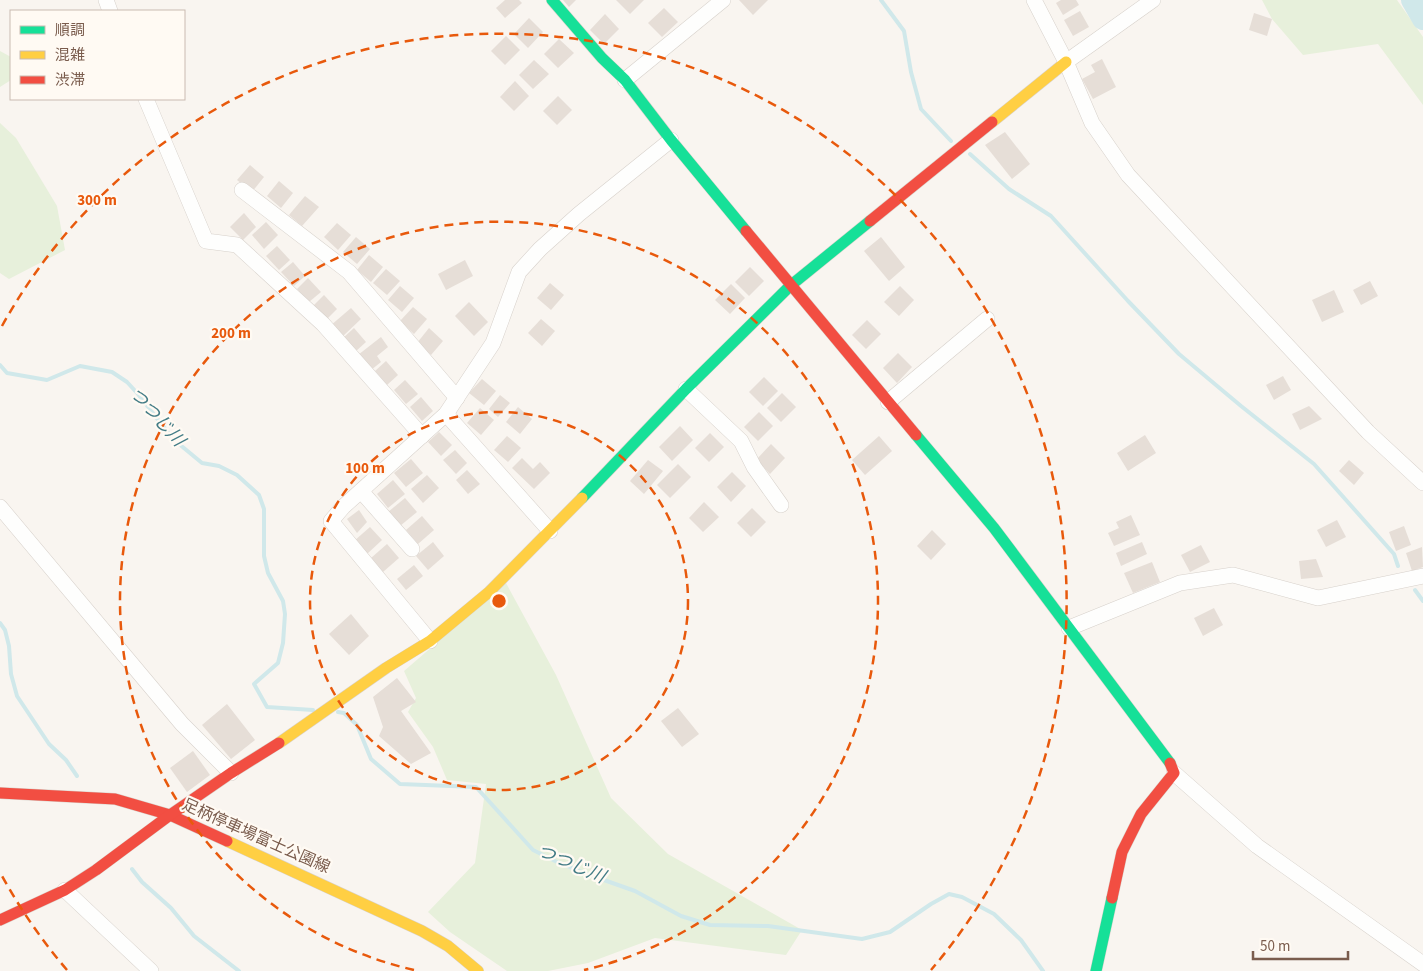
<svg xmlns="http://www.w3.org/2000/svg" width="1423" height="971" font-family="'Source Sans 3','Noto Sans JP',sans-serif">
  <style>
    .green { fill: #e7f0db }
    .lines { fill: none; stroke-linecap: round; stroke-linejoin: round }
    .stream { stroke: #d0e8ea; stroke-width: 4 }
    .river { stroke: #d0e8ea; stroke-width: 22 }
    .building { fill: #e6ded7 }
    .street-casing { stroke: #d7d1cb; stroke-width: 16 }
    .fast-casing { stroke: #d9d2cb; stroke-width: 12 }
    .slow-casing { stroke: #d9d2cb; stroke-width: 12 }
    .jam-casing { stroke: #d9d2cb; stroke-width: 12 }
    .street { stroke: #fefefd; stroke-width: 15 }
    .fast { stroke: #16e098; stroke-width: 11 }
    .slow { stroke: #ffcf43; stroke-width: 11 }
    .jam { stroke: #f24e42; stroke-width: 11 }
    .ring { fill: none; stroke: #e8590c; stroke-width: 2.5; stroke-dasharray: 9 6 }
    .labels { text-anchor: middle; dominant-baseline: central; stroke-width: 4.5; stroke-linejoin: round; paint-order: stroke }
    .street-label { font-size: 16px; fill: #7a5c4d; stroke: #fffaf3 }
    .water-label { font-size: 18px; font-style: italic; fill: #437c86; stroke: #fffaf3 }
    .centre { fill: #e8590c; stroke: #fffaf3; stroke-width: 2.5 }
    .ring-label { font-size: 15px; text-anchor: middle; font-weight: bold; fill: #e8590c; stroke: #fffaf3; stroke-width: 4.5; stroke-linejoin: round; paint-order: stroke }
  </style>
  <rect width="100%" height="100%" fill="#f9f5f0"/>
  <g class="green">
    <polygon points="1262,0 1397,0 1423,37 1423,105 1378,44 1303,55 1272,19"/>
    <polygon points="0,51 11,57 11,80 0,87"/>
    <polygon points="0,123 16,138 57,206 65,250 9,279 0,273"/>
    <polygon points="506,583 556,675 611,798 668,854 802,930 786,955 655,938 588,963 548,971 507,971 450,932 428,912 475,863 486,784 447,780 433,747 408,712 416,698 404,671"/>
  </g>
  <g class="lines">
    <g class="stream">
      <polyline points="881,0 904,31 911,72 921,109 951,141"/>
      <polyline points="970,154 1009,189 1051,216 1128,301 1179,354 1241,406 1314,464 1394,554 1398,566"/>
      <polyline points="0,365 7,373 47,380 80,366 112,372 127,382 138,394 173,439 202,463 219,466 237,475 259,495 264,509 264,556 268,573 283,601 285,614 283,643 278,663 254,684 267,707 313,710"/>
      <polyline points="1415,590 1423,601"/>
      <polyline points="0,623 5,630 9,646 11,674 17,696 49,744 66,760 77,776"/>
      <polyline points="338,712 344,713 357,725 371,759 400,784 476,787 533,850 555,861 587,874 635,891 681,916 710,925 768,926 862,939 890,932 931,904 949,894 962,897 994,914 1021,940 1043,971"/>
      <polyline points="132,869 142,882 171,908 194,936 239,971"/>
    </g>
    <polyline class="river" points="1412,0 1423,19"/>
  </g>
  <g class="building">
    <polygon points="505,0 519,0 522,3 505,18 496,8"/>
    <polygon points="563,0 576,0 569,7"/>
    <polygon points="616,0 644,0 630,14"/>
    <polygon points="739,0 768,0 753,15"/>
    <polygon points="1061,0 1076,0 1079,5 1063,15 1056,3"/>
    <polygon points="664,8 678,22 662,37 648,23"/>
    <polygon points="1080,11 1089,27 1073,36 1064,20"/>
    <polygon points="1254,13 1272,19 1267,36 1249,30"/>
    <polygon points="605,14 619,29 604,44 590,30"/>
    <polygon points="529,18 543,32 528,48 514,34"/>
    <polygon points="506,36 520,50 505,65 491,51"/>
    <polygon points="559,39 574,53 558,68 544,54"/>
    <polygon points="1102,59 1116,87 1093,99 1082,79 1095,72 1091,65"/>
    <polygon points="534,60 549,74 533,89 519,75"/>
    <polygon points="515,81 529,96 514,111 500,97"/>
    <polygon points="558,96 572,110 557,125 543,111"/>
    <polygon points="1005,132 1030,164 1012,179 985,145"/>
    <polygon points="250,165 264,177 252,192 237,180"/>
    <polygon points="279,181 293,193 281,208 267,196"/>
    <polygon points="305,196 319,207 302,226 289,215"/>
    <polygon points="244,213 256,227 243,240 230,227"/>
    <polygon points="266,222 278,235 264,249 252,235"/>
    <polygon points="337,223 351,235 338,250 324,237"/>
    <polygon points="356,237 370,249 357,264 343,252"/>
    <polygon points="881,237 905,267 889,281 864,251"/>
    <polygon points="277,246 290,260 279,270 266,256"/>
    <polygon points="369,255 383,267 371,282 357,270"/>
    <polygon points="465,260 473,276 446,290 438,274"/>
    <polygon points="293,262 305,276 294,286 281,272"/>
    <polygon points="750,267 764,281 749,296 735,282"/>
    <polygon points="386,269 400,281 387,295 373,283"/>
    <polygon points="308,278 321,292 309,302 297,289"/>
    <polygon points="1370,281 1378,296 1361,305 1353,290"/>
    <polygon points="550,283 564,295 551,310 537,298"/>
    <polygon points="731,284 745,298 730,314 715,300"/>
    <polygon points="400,286 414,298 402,312 388,300"/>
    <polygon points="900,286 914,300 899,316 884,302"/>
    <polygon points="1334,290 1344,312 1322,322 1312,300"/>
    <polygon points="324,295 337,309 326,320 313,306"/>
    <polygon points="469,302 488,322 474,336 455,316"/>
    <polygon points="413,307 427,319 414,334 400,321"/>
    <polygon points="351,308 361,319 341,338 330,326"/>
    <polygon points="541,319 555,331 542,346 528,333"/>
    <polygon points="867,320 881,334 866,349 852,335"/>
    <polygon points="354,328 366,342 355,352 343,338"/>
    <polygon points="429,328 443,341 431,355 417,343"/>
    <polygon points="381,337 388,347 377,356 381,362 371,370 358,355"/>
    <polygon points="898,353 912,367 897,383 883,368"/>
    <polygon points="386,361 398,375 387,385 375,371"/>
    <polygon points="1283,376 1291,390 1274,400 1266,385"/>
    <polygon points="764,377 778,391 763,406 749,392"/>
    <polygon points="482,379 496,391 484,405 469,393"/>
    <polygon points="405,380 418,394 406,404 394,390"/>
    <polygon points="782,393 796,407 781,422 767,408"/>
    <polygon points="500,395 510,403 498,417 489,409"/>
    <polygon points="421,397 433,411 422,421 410,407"/>
    <polygon points="1309,406 1322,419 1300,430 1292,414"/>
    <polygon points="518,407 532,419 520,434 506,422"/>
    <polygon points="480,408 494,420 481,435 467,423"/>
    <polygon points="759,412 773,426 758,441 744,427"/>
    <polygon points="680,426 693,440 672,461 659,447"/>
    <polygon points="439,432 452,445 441,456 428,442"/>
    <polygon points="710,433 724,447 709,462 695,448"/>
    <polygon points="1145,435 1156,453 1128,471 1117,453"/>
    <polygon points="507,436 521,448 508,462 494,450"/>
    <polygon points="879,436 892,451 865,475 852,460"/>
    <polygon points="771,444 785,458 770,474 756,460"/>
    <polygon points="455,450 467,463 456,474 443,460"/>
    <polygon points="522,458 533,469 540,462 550,473 534,489 512,468"/>
    <polygon points="411,459 423,473 406,487 394,473"/>
    <polygon points="648,460 663,471 644,494 630,481"/>
    <polygon points="1349,460 1364,473 1354,485 1339,471"/>
    <polygon points="678,464 691,477 670,498 657,485"/>
    <polygon points="467,470 480,484 468,494 456,480"/>
    <polygon points="732,472 746,486 731,502 717,487"/>
    <polygon points="427,475 439,488 423,503 411,489"/>
    <polygon points="393,480 405,494 388,508 377,494"/>
    <polygon points="405,498 417,512 400,526 388,512"/>
    <polygon points="704,502 719,517 703,532 689,518"/>
    <polygon points="752,508 766,522 751,537 737,523"/>
    <polygon points="359,510 367,522 357,533 347,519"/>
    <polygon points="1131,515 1140,535 1114,546 1108,533 1119,528 1116,522"/>
    <polygon points="422,516 434,530 418,544 406,530"/>
    <polygon points="1337,520 1346,537 1326,547 1317,530"/>
    <polygon points="1404,526 1411,545 1396,551 1389,532"/>
    <polygon points="370,527 382,540 366,555 354,541"/>
    <polygon points="932,530 946,544 931,560 917,546"/>
    <polygon points="433,542 444,556 428,570 416,556"/>
    <polygon points="1142,542 1147,554 1121,566 1116,553"/>
    <polygon points="387,544 399,558 383,572 371,558"/>
    <polygon points="1201,545 1210,562 1190,572 1181,555"/>
    <polygon points="1422,547 1423,567 1412,571 1406,553"/>
    <polygon points="1316,559 1323,577 1301,579 1299,561"/>
    <polygon points="1152,562 1160,582 1133,593 1124,573"/>
    <polygon points="414,565 423,576 406,590 397,579"/>
    <polygon points="1214,608 1223,625 1203,636 1194,618"/>
    <polygon points="351,614 369,636 349,655 329,634"/>
    <polygon points="397,678 416,702 401,711 431,753 411,764 379,736 383,727 373,697"/>
    <polygon points="227,704 255,740 231,759 202,725"/>
    <polygon points="678,708 699,734 682,747 661,721"/>
    <polygon points="193,751 210,775 187,792 170,768"/>
  </g>
  <g class="lines">
    <defs>
      <g id="street">
        <polyline points="106,0 110,11"/>
        <polyline points="1034,0 1066,62 1092,123 1128,175 1368,432 1423,483"/>
        <polyline points="1066,62 1153,0"/>
        <polyline points="625,80 723,0"/>
        <polyline points="146,99 206,241 237,245 323,324 422,436"/>
        <polyline points="242,190 349,272 457,398"/>
        <polyline points="686,389 741,441 754,467 781,505"/>
        <polyline points="888,402 987,319"/>
        <polyline points="446,414 550,531"/>
        <polyline points="361,491 412,549"/>
        <polyline points="0,507 182,724 231,773"/>
        <polyline points="1069,628 1180,583 1233,575 1318,598 1423,576"/>
        <polyline points="430,641 331,521 343,507 446,414 493,343 519,272 540,249 579,214 671,140"/>
        <polyline points="1174,773 1257,846 1423,964"/>
        <polyline points="65,890 151,971"/>
      </g>
      <g id="fast">
        <polyline points="552,0 602,58 625,80 671,140 746,231"/>
        <polyline points="916,435 994,528 1170,763"/>
        <polyline points="582,498 686,389 790,286 870,221"/>
        <polyline points="1096,971 1112,898"/>
      </g>
      <g id="slow">
        <polyline points="992,122 1066,62"/>
        <polyline points="279,743 386,668 430,641 489,592 582,498"/>
        <polyline points="227,841 422,931 448,946 478,971"/>
      </g>
      <g id="jam">
        <polyline points="870,221 992,122"/>
        <polyline points="746,231 916,435"/>
        <polyline points="0,793 115,799 170,815 227,841"/>
        <polyline points="1112,898 1122,852 1141,814 1174,773 1170,763"/>
        <polyline points="0,920 65,890 96,870 170,815 231,773 279,743"/>
      </g>
    </defs>
    <use href="#street" class="street-casing"/>
    <use href="#fast" class="fast-casing"/>
    <use href="#slow" class="slow-casing"/>
    <use href="#jam" class="jam-casing"/>
    <use href="#street" class="street"/>
    <use href="#fast" class="fast"/>
    <use href="#slow" class="slow"/>
    <use href="#jam" class="jam"/>
  </g>
  <g class="ring">
    <circle cx="499" cy="601" r="189"/>
    <path d="M414 970A379 379 0 1 1 584 970"/>
    <path d="M67 970A568 568 0 0 1 2 876M2 326A568 568 0 1 1 931 970"/>
  </g>
  <g class="labels">
    <g class="street-label">
      <text transform="translate(256 836) rotate(24)">足柄停車場富士公園線</text>
    </g>
    <g class="water-label">
      <text transform="translate(157 417) rotate(48)">つつじ川</text>
      <text transform="translate(571 864) rotate(23)">つつじ川</text>
    </g>
  </g>
  <circle cx="499" cy="601" r="8" class="centre"/>
  <g class="ring-label">
    <text x="97" y="205">300 m</text>
    <text x="231" y="338">200 m</text>
    <text x="365" y="473">100 m</text>
  </g>
  <rect x="10" y="10" width="175" height="90" fill="#fffaf3" stroke="#cabbb1"/>
  <rect x="20" y="26" width="25" height="8" fill="#16e098" stroke="#cabbb1"/>
  <text x="55" y="35" font-size="15" fill="#7a5c4d">順調</text>
  <rect x="20" y="51" width="25" height="8" fill="#ffcf43" stroke="#cabbb1"/>
  <text x="55" y="60" font-size="15" fill="#7a5c4d">混雑</text>
  <rect x="20" y="76" width="25" height="8" fill="#f24e42" stroke="#cabbb1"/>
  <text x="55" y="85" font-size="15" fill="#7a5c4d">渋滞</text>
  <path d="M1253 951v8h95v-8" fill="none" stroke="#7a5c4d" stroke-width="2.5"/>
  <text x="1260" y="951" font-size="15" fill="#7a5c4d" stroke="#fffaf3" stroke-width="4" paint-order="stroke">50 m</text>
</svg>
